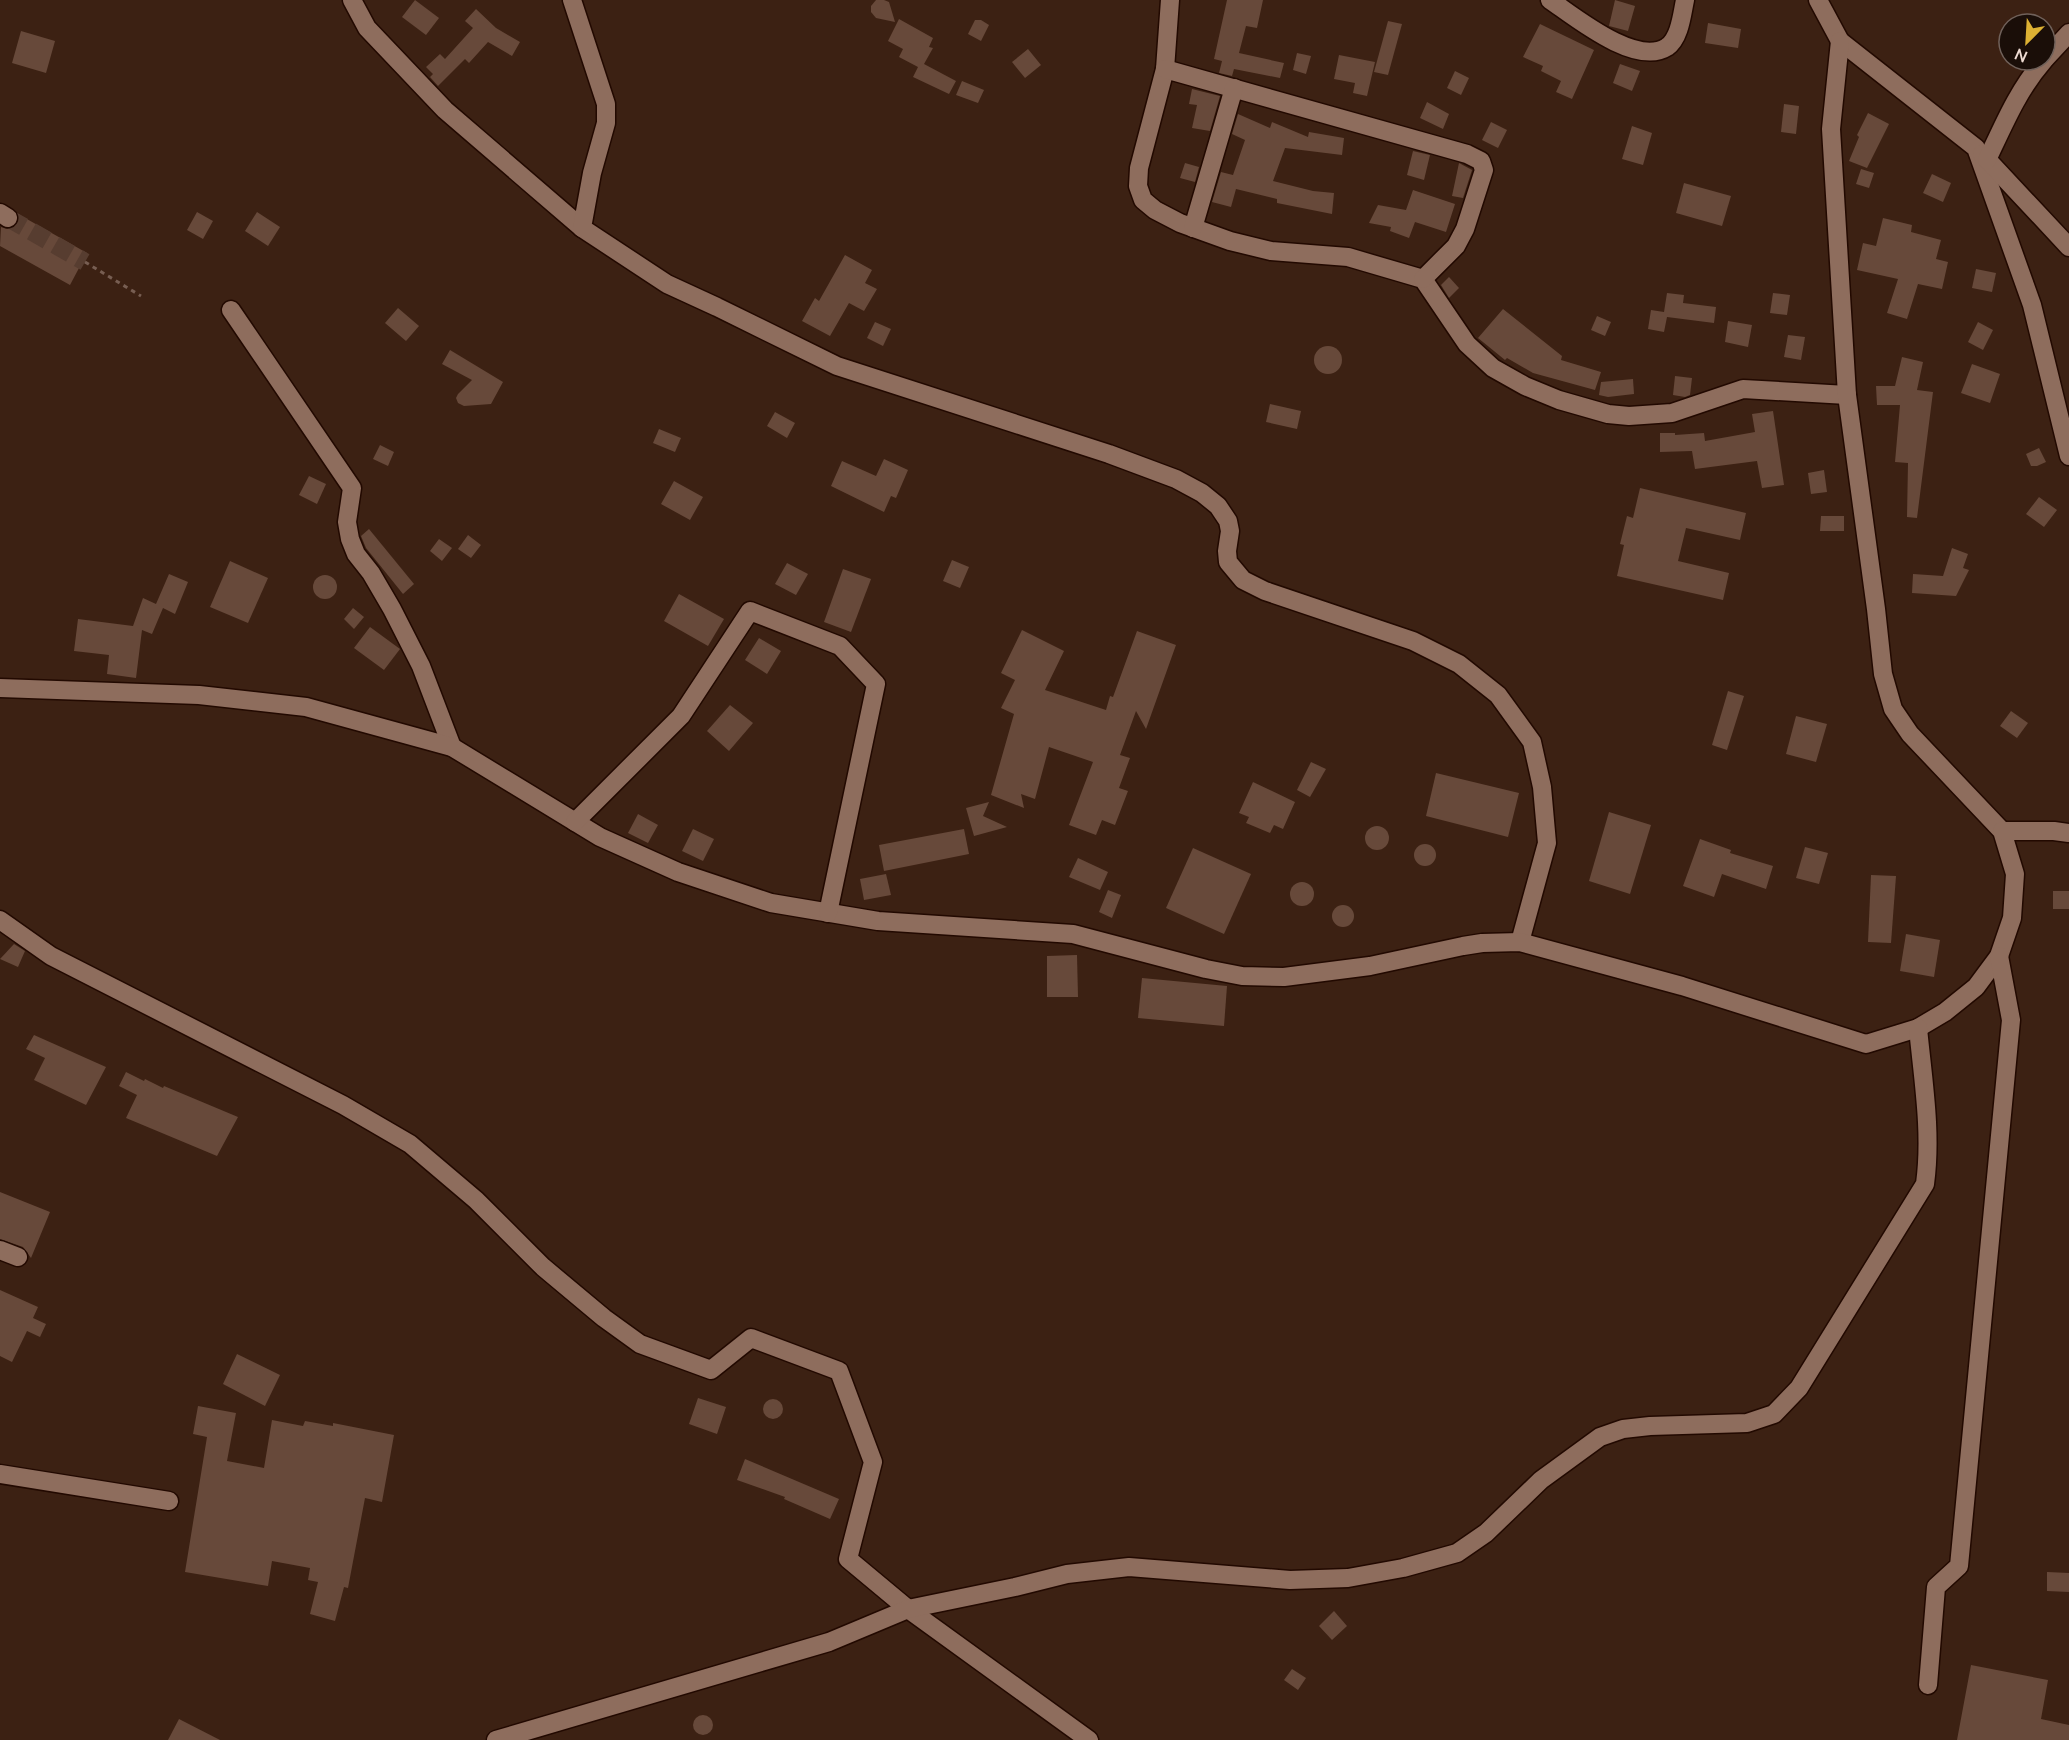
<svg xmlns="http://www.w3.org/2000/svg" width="2069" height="1740" font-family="'Nunito Sans',sans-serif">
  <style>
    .building { fill: #67493a }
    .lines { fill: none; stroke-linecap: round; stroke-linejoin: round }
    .minor-tunnel { stroke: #573d30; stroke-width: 18; stroke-dasharray: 18 9; stroke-linecap: butt }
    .minor-casing { stroke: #220900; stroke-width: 21 }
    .path { stroke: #775e52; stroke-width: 3; stroke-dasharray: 4.5 4.5; stroke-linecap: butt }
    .minor { stroke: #8e6d5d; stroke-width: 18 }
  </style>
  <rect width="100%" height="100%" fill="#3c2113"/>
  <g class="building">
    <polygon points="415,0 439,18 426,35 402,17"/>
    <polygon points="876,0 884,0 889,2 895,22 876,18 871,12 871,6"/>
    <polygon points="1227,0 1263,0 1257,28 1246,26 1239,53 1284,63 1280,78 1234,69 1232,76 1219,73 1222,61 1214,59"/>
    <polygon points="1615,0 1635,6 1628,31 1609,26"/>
    <polygon points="476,9 496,28 520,42 512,56 488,42 469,63 465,59 438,86 430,77 433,74 426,67 440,54 445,59 473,28 465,21"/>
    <polygon points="899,19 933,38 929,47 933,48 924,64 956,81 949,94 913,77 918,67 899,57 903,49 888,41"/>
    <polygon points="975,20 981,20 989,25 981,41 968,34"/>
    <polygon points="1388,21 1402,24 1388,75 1374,72"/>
    <polygon points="1708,23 1741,29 1738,48 1705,43"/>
    <polygon points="1540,24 1594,50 1572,99 1556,92 1561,81 1541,71 1543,66 1523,57"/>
    <polygon points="21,31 55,41 46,73 12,63"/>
    <polygon points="1028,49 1041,65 1025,78 1012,62"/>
    <polygon points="1297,53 1311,56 1306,74 1293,70"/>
    <polygon points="1339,55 1375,62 1367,96 1353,93 1355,83 1334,79"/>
    <polygon points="1620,64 1640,71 1632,91 1613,83"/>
    <polygon points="1455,71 1469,78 1461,95 1447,88"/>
    <polygon points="962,81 984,90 978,103 956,95"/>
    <polygon points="1192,89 1220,96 1210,131 1192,128 1197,105 1189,104"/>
    <polygon points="1427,102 1449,114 1443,129 1420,118"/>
    <polygon points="1784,104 1799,106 1796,134 1781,132"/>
    <polygon points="1868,113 1889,124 1867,168 1849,161 1859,137 1857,135"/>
    <polygon points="1238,114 1270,128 1272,122 1308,137 1309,132 1344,138 1342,155 1285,148 1273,181 1313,191 1334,193 1332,214 1277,203 1277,199 1236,189 1231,207 1212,202 1221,172 1233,175 1245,140 1232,134"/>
    <polygon points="1491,122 1507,130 1498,148 1482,140"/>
    <polygon points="1632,126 1652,133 1643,165 1622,159"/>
    <polygon points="1413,151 1430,155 1424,180 1407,175"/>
    <polygon points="1185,163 1199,167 1195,182 1180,178"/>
    <polygon points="1459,163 1472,170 1463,198 1452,196"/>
    <polygon points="1861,169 1874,173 1869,188 1856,184"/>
    <polygon points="1932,174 1951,183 1943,202 1923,193"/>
    <polygon points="1684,183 1731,196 1722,226 1676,213"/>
    <polygon points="1413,190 1455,204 1446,232 1415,222 1409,238 1390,231 1391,227 1369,223 1378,205 1406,210"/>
    <polygon points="197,212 213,221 203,239 187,230"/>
    <polygon points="257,212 280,227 268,246 245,231"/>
    <polygon points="18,214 87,253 70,285 0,246 1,227 7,229 14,228 18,223"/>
    <polygon points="1883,218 1912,225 1911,232 1941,240 1936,259 1948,262 1942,289 1918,284 1907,319 1887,313 1898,279 1857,270 1863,243 1876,246"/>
    <polygon points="845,255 872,270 865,283 877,289 864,311 849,303 830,336 802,321 815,298 819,301"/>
    <polygon points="1976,269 1996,273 1992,292 1972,288"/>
    <polygon points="1449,277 1459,288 1449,298 1441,285"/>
    <polygon points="1667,293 1684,295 1683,303 1716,307 1714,323 1667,317 1664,332 1648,329 1651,310 1664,312"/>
    <polygon points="1773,293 1790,295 1787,315 1770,313"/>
    <polygon points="398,308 419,326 406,341 385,323"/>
    <polygon points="1503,309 1562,356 1561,360 1601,372 1595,390 1533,373 1507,358 1505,360 1478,338"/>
    <polygon points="1597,316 1611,322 1605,336 1591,330"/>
    <polygon points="1728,321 1752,325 1748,347 1725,342"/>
    <polygon points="875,322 891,329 883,346 867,338"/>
    <polygon points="1978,322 1993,330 1983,350 1968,342"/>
    <polygon points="1788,335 1805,337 1801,360 1784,357"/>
    <circle cx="1328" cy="360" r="14"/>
    <polygon points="450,350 503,382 491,404 464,406 458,403 456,398 458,394 472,380 442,364"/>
    <polygon points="1902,357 1923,362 1917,390 1933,392 1917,518 1907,517 1908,463 1895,462 1900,405 1877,405 1876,386 1895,386"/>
    <polygon points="1972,364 2000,374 1990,403 1961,393"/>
    <polygon points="1675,376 1692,378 1690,395 1685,397 1673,395"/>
    <polygon points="1633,379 1634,394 1608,397 1599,395 1601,382"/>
    <polygon points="1270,404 1301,411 1297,429 1266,422"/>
    <polygon points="1773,411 1784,485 1762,488 1757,461 1695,469 1692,451 1660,452 1660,433 1675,433 1675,435 1704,433 1705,441 1755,432 1752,414"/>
    <polygon points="775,412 795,423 787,438 767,426"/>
    <polygon points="659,429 681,438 675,452 653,443"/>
    <polygon points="380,445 394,452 388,466 373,459"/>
    <polygon points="2039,448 2046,462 2037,466 2031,466 2026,454"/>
    <polygon points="884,459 908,470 896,498 891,496 884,512 831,486 842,461 876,476"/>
    <polygon points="1824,470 1827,492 1811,494 1808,473"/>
    <polygon points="309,476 326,484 317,504 299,495"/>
    <polygon points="674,481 703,497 690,520 661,504"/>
    <polygon points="1640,488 1746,513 1740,540 1686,528 1678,561 1729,573 1723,600 1617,576 1624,545 1620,544 1627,516 1633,518"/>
    <polygon points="2039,497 2057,510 2044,527 2026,514"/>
    <polygon points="1821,516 1844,516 1844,531 1820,531"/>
    <polygon points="369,529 414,584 403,594 366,548 361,536"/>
    <polygon points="468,535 481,545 471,558 458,549"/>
    <polygon points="439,539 452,548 442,561 430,551"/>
    <polygon points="1952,548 1968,554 1963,568 1969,570 1956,596 1912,593 1913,574 1943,576"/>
    <polygon points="952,560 969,567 960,588 943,581"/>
    <polygon points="230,561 268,578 248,623 210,607"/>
    <polygon points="787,563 808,574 796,595 775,584"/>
    <polygon points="843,569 871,579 851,632 824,622"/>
    <polygon points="169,574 188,582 175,614 163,608 152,634 142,630 136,678 107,674 109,655 74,651 78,619 133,626 143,598 156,604"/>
    <circle cx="325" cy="587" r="12"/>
    <polygon points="679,594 724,619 708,646 664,621"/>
    <polygon points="353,608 364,617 354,629 344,619"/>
    <polygon points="370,627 400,649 384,670 354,648"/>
    <polygon points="1022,630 1064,651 1045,690 1106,710 1110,696 1113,697 1137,631 1176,645 1146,729 1136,711 1120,755 1130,758 1119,788 1128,791 1115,825 1102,820 1096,835 1069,825 1093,762 1049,747 1035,799 1021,794 1024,808 991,795 1014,714 1001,708 1015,680 1001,673"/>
    <polygon points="759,638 781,651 767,674 745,660"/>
    <polygon points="1728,691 1744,696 1727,750 1712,745"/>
    <polygon points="730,705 753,723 729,751 707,731"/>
    <polygon points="2011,711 2028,723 2017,738 2000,726"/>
    <polygon points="1796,716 1827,724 1816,762 1786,754"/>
    <polygon points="1311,762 1326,769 1310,797 1297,790"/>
    <polygon points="1436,773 1519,793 1508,837 1426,816"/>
    <polygon points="1253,782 1295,802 1283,829 1274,825 1270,833 1246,823 1249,817 1239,813"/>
    <polygon points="989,802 983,816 1007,827 974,836 966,808"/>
    <polygon points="1609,812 1651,825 1630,894 1589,881"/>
    <polygon points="638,814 658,825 648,843 628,833"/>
    <circle cx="1377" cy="838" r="12"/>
    <polygon points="693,829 714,839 703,861 682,851"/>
    <polygon points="964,829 969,854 884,871 879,845"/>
    <polygon points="1700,839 1731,850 1730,853 1773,866 1766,889 1722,874 1714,897 1683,886"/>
    <circle cx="1425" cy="855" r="11"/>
    <polygon points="1805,847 1828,853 1819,884 1796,878"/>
    <polygon points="1193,848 1251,874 1224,934 1166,908"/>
    <polygon points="1078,858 1108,872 1100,890 1069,877"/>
    <polygon points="886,874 891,895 864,900 860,879"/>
    <polygon points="1871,875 1896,876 1891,943 1868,942"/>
    <circle cx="1302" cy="894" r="12"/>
    <polygon points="1108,890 1121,895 1112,918 1099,912"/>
    <rect x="2053" y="891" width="16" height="18"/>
    <circle cx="1343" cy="916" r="11"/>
    <polygon points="1906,934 1940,940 1934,977 1900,971"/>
    <polygon points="14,944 25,951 18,967 0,959"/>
    <polygon points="1077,955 1078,997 1047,997 1047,956"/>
    <polygon points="1142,978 1227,986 1224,1026 1138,1018"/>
    <polygon points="34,1035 106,1067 86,1105 34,1080 45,1058 26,1049"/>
    <polygon points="126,1072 144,1081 145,1079 163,1088 164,1086 238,1117 217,1156 126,1118 137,1095 119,1086"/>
    <polygon points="0,1192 50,1212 31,1258 23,1247 0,1239"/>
    <polygon points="0,1290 38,1307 33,1318 46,1324 40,1337 27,1331 12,1362 0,1356"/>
    <polygon points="237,1354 280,1375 265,1406 223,1384"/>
    <polygon points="698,1398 726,1407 717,1434 689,1424"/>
    <circle cx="773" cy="1409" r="10"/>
    <polygon points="198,1406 236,1413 227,1461 264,1468 272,1420 303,1426 305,1421 333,1426 333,1423 394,1435 382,1502 365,1498 348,1588 344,1587 335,1621 310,1614 318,1582 308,1580 310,1568 272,1561 268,1586 185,1572 207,1437 193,1434"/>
    <polygon points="745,1459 839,1499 830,1519 784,1499 785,1497 737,1480"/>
    <polygon points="2047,1572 2069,1573 2069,1592 2047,1591"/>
    <polygon points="1334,1611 1347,1626 1332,1640 1319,1626"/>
    <polygon points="1971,1665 2048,1680 2041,1719 2069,1725 2069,1740 1957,1740"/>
    <polygon points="1292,1669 1306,1678 1298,1690 1284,1680"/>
    <circle cx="703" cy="1725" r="10"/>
    <polygon points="179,1719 220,1740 168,1740"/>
  </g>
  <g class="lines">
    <polyline class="minor-tunnel" points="8,218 85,262"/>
    <defs>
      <g id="minor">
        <polyline points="352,0 367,28 445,110 582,228"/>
        <polyline points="572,0 606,104 606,123 592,173 582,228 667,284 717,307 837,366 1109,454 1176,479 1202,493 1218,506 1228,521 1230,531 1227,551 1228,562 1243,580 1265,591 1413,641 1459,664 1498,695 1532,742 1542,787 1547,843 1520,942"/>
        <polyline points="1170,0 1165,69 1139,168 1138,186 1143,200 1155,210 1180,223 1230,241 1271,251 1348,257 1423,279 1467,344 1493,368 1525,386 1559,400 1608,414 1629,416 1672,413 1743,389 1847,395"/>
        <path d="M1550,0c25,17 86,67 117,47 13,-9 15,-33 18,-47"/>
        <polyline points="1818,0 1840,41 1976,148 2032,305 2069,456"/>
        <polyline points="2045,59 2069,33"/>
        <polyline points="1165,69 1467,154 1481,161 1484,170 1465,229 1456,246 1423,279"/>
        <polyline points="1982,154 2069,247"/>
        <path d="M1987,160c17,-36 31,-70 57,-100"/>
        <polyline points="0,213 8,218"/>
        <polyline points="1193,228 1234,88"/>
        <polyline points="231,310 352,488 347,522 350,539 356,554 371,573 392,609 421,666 452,747"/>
        <polyline points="0,688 199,695 306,707 452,747 600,837 678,872 771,903 878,921 1073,934 1206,969 1242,976 1284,977 1370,966 1463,946 1482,943 1520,942 1682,986 1866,1044 1918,1028 1945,1012 1976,987 1999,956 2012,918 2015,874 2002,831 1910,734 1893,709 1883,674 1876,609 1847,395 1831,129 1840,41"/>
        <polyline points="575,822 681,716 750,611 840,646 876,684 828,913"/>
        <polyline points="2002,831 2054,831 2069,833"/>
        <polyline points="0,920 51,956 343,1105 410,1144 476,1200 543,1267 604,1318 640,1344 711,1370 751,1338 839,1371 873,1462 848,1559 908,1609 1089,1740"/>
        <polyline points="0,1250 18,1257"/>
        <polyline points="0,1474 169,1501"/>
        <polyline points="1928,1685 1936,1587 1959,1566 2011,1020 1999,956"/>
        <path d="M496,1740l333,-98 79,-33 107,-22 52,-13 62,-7 161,13 58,-2 55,-10 54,-15 29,-20 55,-53 59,-43 23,-8 27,-3 97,-3 27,-9 25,-26 126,-204c7,-51 -2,-104 -7,-156"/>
      </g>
    </defs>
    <use href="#minor" class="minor-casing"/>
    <polyline class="path" points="85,262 141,296"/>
    <use href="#minor" class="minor"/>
  </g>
  <g transform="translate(2027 42) rotate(204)"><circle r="28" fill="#1a0e08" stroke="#70615a" stroke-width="1.5"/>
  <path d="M0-4.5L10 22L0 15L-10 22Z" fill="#ddb133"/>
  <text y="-9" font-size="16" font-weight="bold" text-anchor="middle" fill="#f0ddd4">N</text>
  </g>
</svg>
